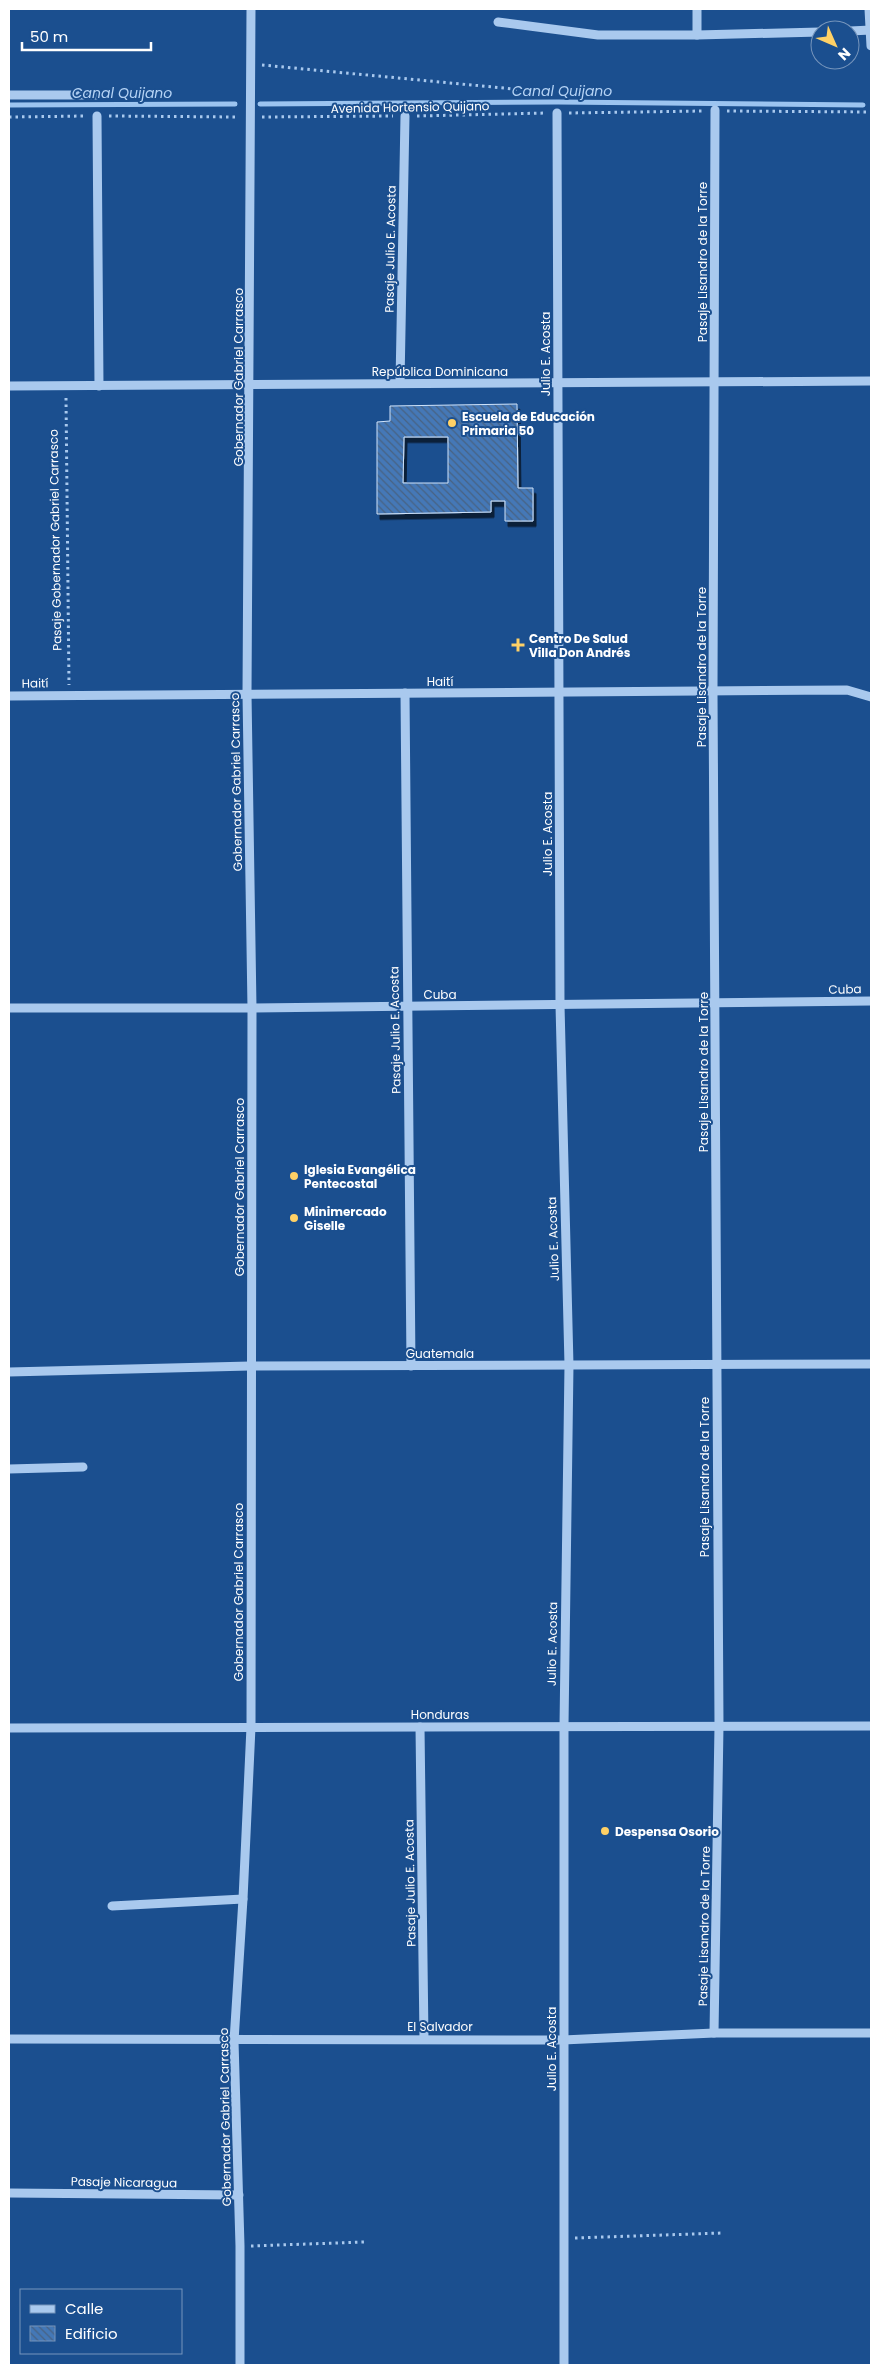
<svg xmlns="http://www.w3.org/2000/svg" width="880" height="2374" font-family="Poppins,sans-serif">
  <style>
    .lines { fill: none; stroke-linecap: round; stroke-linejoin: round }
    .stream { stroke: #9cc4f0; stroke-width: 5 }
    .building { fill: url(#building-back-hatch); stroke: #cfe3fa; fill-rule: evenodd; filter: url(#shadow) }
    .path { stroke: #a9c9ee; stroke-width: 3; stroke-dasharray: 2.5 4; stroke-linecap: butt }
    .minor { stroke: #a9c9ee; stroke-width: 9 }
    .poi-dot { fill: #ffd166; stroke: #1b4f8f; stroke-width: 2 }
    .labels { text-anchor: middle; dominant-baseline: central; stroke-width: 4; stroke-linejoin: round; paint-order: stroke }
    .street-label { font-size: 12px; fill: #fff; stroke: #1b4f8f }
    .poi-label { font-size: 12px; font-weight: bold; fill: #fff; stroke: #1b4f8f; text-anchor: start }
    .water-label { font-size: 14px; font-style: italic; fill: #b5d3f5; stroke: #1b4f8f }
  </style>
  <defs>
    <pattern id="building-back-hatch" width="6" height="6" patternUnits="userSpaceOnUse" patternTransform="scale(1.25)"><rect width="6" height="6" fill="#4478b7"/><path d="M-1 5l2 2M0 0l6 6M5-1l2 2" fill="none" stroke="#486282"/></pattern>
    <filter id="shadow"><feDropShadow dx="3" dy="5.5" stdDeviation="0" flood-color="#0009"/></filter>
  </defs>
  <rect width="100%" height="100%" fill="#1b4f8f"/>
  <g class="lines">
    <g class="stream">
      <polyline points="260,104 558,102 863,105"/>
      <polyline points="9,105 235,104"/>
    </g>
  </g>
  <path class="building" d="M517,404l1,84h15v33h-28v-20h-14v11l-114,2v-92l13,-1v-15zM404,437h44v46h-45z"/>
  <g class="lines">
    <g class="path">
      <polyline points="262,65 524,90"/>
      <polyline points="727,111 871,112"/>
      <polyline points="569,113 703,111"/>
      <polyline points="109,116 238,117"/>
      <polyline points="417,116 546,113"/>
      <polyline points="9,117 86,116"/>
      <polyline points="262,117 393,116"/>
      <polyline points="66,398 69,685"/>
      <polyline points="575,2238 722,2233"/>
      <polyline points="251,2246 364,2242"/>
    </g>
    <g class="minor">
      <polyline points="869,9 871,46"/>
      <polyline points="498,22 598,35 697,35 820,32"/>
      <polyline points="850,31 871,30"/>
      <polyline points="697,35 697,9"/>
      <polyline points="9,95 97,95"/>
      <polyline points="557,113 560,1005 569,1365 564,1726 564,2365"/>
      <polyline points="97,116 99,386"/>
      <polyline points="400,383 405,116"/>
      <polyline points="9,386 871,381"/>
      <polyline points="405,693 411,1366"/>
      <polyline points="9,696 847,690 871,697"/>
      <polyline points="9,1008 252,1008 871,1001"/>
      <polyline points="9,1372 250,1366 871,1364"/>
      <polyline points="9,1469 83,1467"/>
      <polyline points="420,1727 424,2038"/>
      <polyline points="9,1728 871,1726"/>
      <polyline points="112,1906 243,1899"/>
      <polyline points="714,2033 719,1726 713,692 715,110"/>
      <polyline points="9,2039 563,2040 714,2033 871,2033"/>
      <polyline points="9,2193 239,2195"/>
      <polyline points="240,2365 240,2246 234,2041 243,1899 251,1727 252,1008 247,694 251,9"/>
    </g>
  </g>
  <g class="poi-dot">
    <circle cx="452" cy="423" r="5"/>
    <path d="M515.5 637.5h5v5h5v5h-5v5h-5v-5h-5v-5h5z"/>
    <circle cx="294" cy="1176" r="5"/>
    <circle cx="294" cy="1218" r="5"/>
    <circle cx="605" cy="1831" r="5"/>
  </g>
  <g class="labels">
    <g class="street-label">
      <text transform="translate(410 107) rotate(-1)">Avenida Hortensio Quijano</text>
      <text transform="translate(390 249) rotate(-89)">Pasaje Julio E. Acosta</text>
      <text transform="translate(702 262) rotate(-90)">Pasaje Lisandro de la Torre</text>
      <text transform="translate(545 354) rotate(-90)">Julio E. Acosta</text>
      <text x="440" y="371">República Dominicana</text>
      <text transform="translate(238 377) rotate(-90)">Gobernador Gabriel Carrasco</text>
      <text transform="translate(55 540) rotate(-91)">Pasaje Gobernador Gabriel Carrasco</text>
      <text transform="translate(701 667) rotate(-90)">Pasaje Lisandro de la Torre</text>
      <text x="440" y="681">Haití</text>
      <text transform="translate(35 683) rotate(-1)">Haití</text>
      <text transform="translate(236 782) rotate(-91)">Gobernador Gabriel Carrasco</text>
      <text transform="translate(547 834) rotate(-90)">Julio E. Acosta</text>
      <text transform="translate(845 989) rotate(-1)">Cuba</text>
      <text x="440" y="994">Cuba</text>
      <text transform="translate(395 1030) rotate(-91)">Pasaje Julio E. Acosta</text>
      <text transform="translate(703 1072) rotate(-90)">Pasaje Lisandro de la Torre</text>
      <text transform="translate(239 1187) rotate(-90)">Gobernador Gabriel Carrasco</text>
      <text transform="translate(553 1239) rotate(-92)">Julio E. Acosta</text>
      <text x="440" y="1353">Guatemala</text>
      <text transform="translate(704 1477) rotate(-90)">Pasaje Lisandro de la Torre</text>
      <text transform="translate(238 1592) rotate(-90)">Gobernador Gabriel Carrasco</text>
      <text transform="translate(552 1644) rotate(-89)">Julio E. Acosta</text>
      <text x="440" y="1714">Honduras</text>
      <text transform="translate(410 1883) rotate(-91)">Pasaje Julio E. Acosta</text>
      <text transform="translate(704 1926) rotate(-89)">Pasaje Lisandro de la Torre</text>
      <text x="440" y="2026">El Salvador</text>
      <text transform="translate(551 2049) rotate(-90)">Julio E. Acosta</text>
      <text transform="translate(225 2117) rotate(-91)">Gobernador Gabriel Carrasco</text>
      <text transform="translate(124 2182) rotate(1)">Pasaje Nicaragua</text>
    </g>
    <g class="poi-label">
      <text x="462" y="416">Escuela de Educación<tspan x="462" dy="14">Primaria 50</tspan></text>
      <text x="529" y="638">Centro De Salud<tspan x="529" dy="14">Villa Don Andrés</tspan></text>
      <text x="304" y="1169">Iglesia Evangélica<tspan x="304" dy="14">Pentecostal</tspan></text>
      <text x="304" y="1211">Minimercado<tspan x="304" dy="14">Giselle</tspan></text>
      <text x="615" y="1831">Despensa Osorio</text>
    </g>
    <g class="water-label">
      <text x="562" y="91">Canal Quijano</text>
      <text x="122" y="93">Canal Quijano</text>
    </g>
  </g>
  <rect width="880" height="2374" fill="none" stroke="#ffffff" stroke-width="20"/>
  <rect x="20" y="2289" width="162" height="65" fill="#1b4f8f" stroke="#7695bc"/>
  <rect x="30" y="2305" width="25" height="8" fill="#a9c9ee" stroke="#7695bc"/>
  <text x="65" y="2314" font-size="15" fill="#ffffff">Calle</text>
  <rect x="30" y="2326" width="25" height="15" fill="url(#building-back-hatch)" stroke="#7695bc"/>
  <text x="65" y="2339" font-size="15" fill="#ffffff">Edificio</text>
  <g transform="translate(835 45) rotate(135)"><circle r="24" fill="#1b4f8f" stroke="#7695bc"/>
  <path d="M0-4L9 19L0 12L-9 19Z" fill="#ffd166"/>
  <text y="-8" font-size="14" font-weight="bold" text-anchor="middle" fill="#ffffff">N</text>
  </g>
  <path d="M22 42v8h129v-8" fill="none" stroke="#ffffff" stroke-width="2.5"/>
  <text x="30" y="42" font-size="15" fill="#ffffff" stroke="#1b4f8f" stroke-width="4" paint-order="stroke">50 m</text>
</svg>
